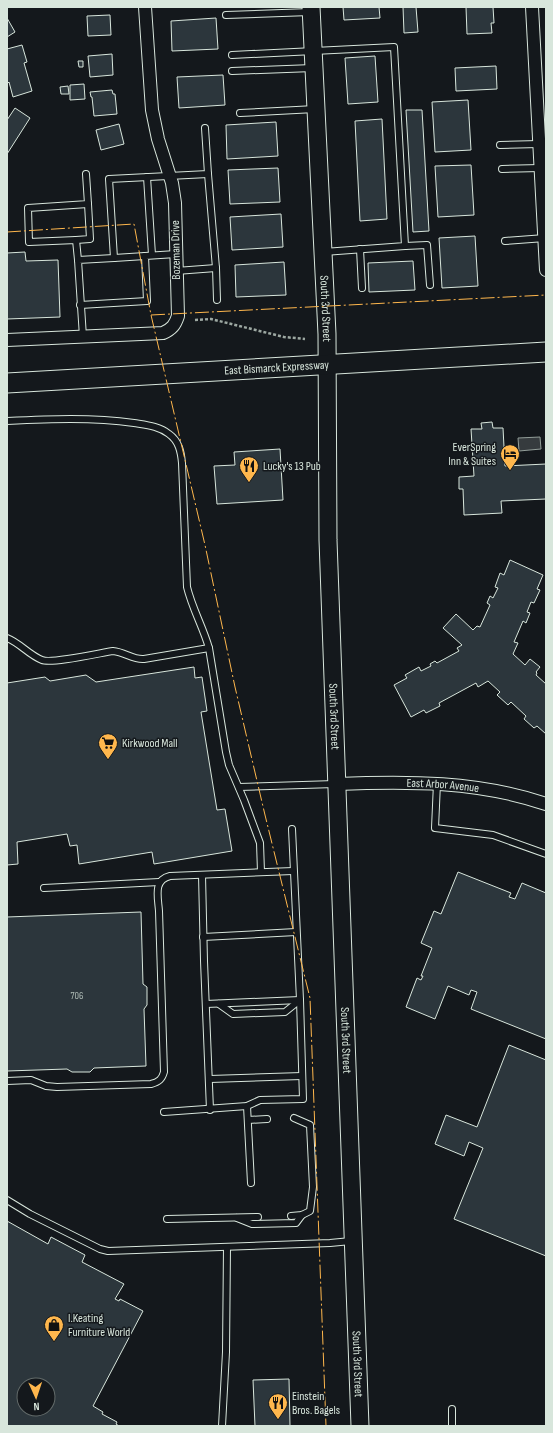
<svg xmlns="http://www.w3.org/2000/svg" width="553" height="1433" font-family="'Sofia Sans Condensed',sans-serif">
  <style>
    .water { fill: #363b3e; stroke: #939e99 }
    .building { fill: #2c363c; stroke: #d8e6dc; fill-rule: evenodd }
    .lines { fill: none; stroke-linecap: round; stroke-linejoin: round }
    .lane-casing { stroke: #d8e6dc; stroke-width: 8 }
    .street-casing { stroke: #d8e6dc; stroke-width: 14 }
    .secondary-casing { stroke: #d8e6dc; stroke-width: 19 }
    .primary-casing { stroke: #d8e6dc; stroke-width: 21 }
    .path { stroke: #9da8a2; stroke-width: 2.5; stroke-dasharray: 3 2; stroke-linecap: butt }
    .lane { stroke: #14181c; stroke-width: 6 }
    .street { stroke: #14181c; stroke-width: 12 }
    .secondary { stroke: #14181c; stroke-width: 17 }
    .primary { stroke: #14181c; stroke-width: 19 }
    .power { stroke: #ffb74d; stroke-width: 1; stroke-dasharray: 14 3 2 3; stroke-linecap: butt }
    .labels { text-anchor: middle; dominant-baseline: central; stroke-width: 3; stroke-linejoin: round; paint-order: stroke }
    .number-label { font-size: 10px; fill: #adbab4 }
    .street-label { font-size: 12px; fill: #d8e6dc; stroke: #14181c }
    .poi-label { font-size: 12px; fill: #d8e6dc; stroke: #14181c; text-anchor: start }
  </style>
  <rect width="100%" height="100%" fill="#14181c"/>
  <polygon class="water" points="540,437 541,449 519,451 518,438"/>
  <g class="building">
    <polygon points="343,7 379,7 380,18 344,20"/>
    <polygon points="403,7 416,7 418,32 404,33"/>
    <polygon points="466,7 493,7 494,23 491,23 492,33 467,34"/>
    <polygon points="110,15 111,35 88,36 87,16"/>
    <polygon points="7,18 15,32 7,37"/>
    <polygon points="216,18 218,49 172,51 171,21"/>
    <polygon points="22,45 27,62 24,63 32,91 13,97 9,82 8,83 7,81 7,49"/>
    <polygon points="112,54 113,75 90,77 88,56"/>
    <polygon points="375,56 378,102 348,104 345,58"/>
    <polygon points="78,61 83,61 83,67 79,67"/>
    <polygon points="496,66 497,89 456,91 455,68"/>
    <polygon points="223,75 225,105 179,108 177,77"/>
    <polygon points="84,84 85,99 70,100 70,85"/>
    <polygon points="68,86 69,94 61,94 60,87"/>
    <polygon points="112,90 113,94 115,94 117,114 94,116 92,97 91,97 90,92"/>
    <polygon points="468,100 471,150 435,152 432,102"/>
    <polygon points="15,108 30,118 7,154 7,120"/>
    <polygon points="406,110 422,110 429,231 413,232"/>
    <polygon points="382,119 387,219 360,221 355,121"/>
    <polygon points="276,122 278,156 227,159 226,125"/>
    <polygon points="119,124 124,144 101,150 96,130"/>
    <polygon points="471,165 474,215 438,217 435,166"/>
    <polygon points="278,168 280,202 230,204 228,170"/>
    <polygon points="281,214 283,247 232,250 230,217"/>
    <polygon points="475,236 478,286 442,288 439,238"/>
    <polygon points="25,252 26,261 58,260 60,317 7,319 7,253"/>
    <polygon points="413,261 415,290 369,292 368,263"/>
    <polygon points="284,262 286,295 236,297 235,265"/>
    <polygon points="492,422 493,428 503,428 505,466 546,464 546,499 501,501 502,513 464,515 463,489 459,489 459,477 474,476 471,429 482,429 481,423"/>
    <polygon points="280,449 283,500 217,504 214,466 235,465 234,452"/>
    <polygon points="510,560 543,575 537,589 540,590 534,603 531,602 527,612 530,613 526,623 523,621 514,642 518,643 513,654 525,665 530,659 540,667 536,672 537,673 536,675 546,684 546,734 537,726 534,728 524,719 526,716 511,702 508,705 497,695 500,692 488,681 478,687 476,683 439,703 440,706 426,713 424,710 411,717 394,685 407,678 405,675 419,667 421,671 431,666 430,664 435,661 437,663 459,651 457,648 462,645 443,628 456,614 473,630 477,626 480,627 490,605 487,603 490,596 493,598 498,588 495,587 500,573 504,575"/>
    <polygon points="194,667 195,678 202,677 207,711 201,712 217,810 225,809 232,851 154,864 152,852 79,864 77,845 70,846 67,834 17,842 18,864 7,865 7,683 45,677 50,681 86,675 96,682"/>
    <polygon points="458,872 511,893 509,897 515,899 522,883 546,893 546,1039 471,1009 477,992 471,990 469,995 448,986 435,1019 406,1007 417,978 421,980 423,976 421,976 432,948 421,943 434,911 441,914"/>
    <polygon points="141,912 143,984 147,987 147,1005 144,1009 146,1066 94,1068 90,1072 72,1072 67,1069 7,1071 7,917"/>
    <polygon points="509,1045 546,1060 546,1256 454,1219 483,1148 469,1142 464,1156 435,1144 446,1115 477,1127"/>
    <path d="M7,1221l41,23 3,-7 34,18 -3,7 42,22 -9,15 4,2 1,-2 23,12 -50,95 10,6 -1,2 15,8 -1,2 3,2h-112zM24,1385h24v24h-24z"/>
    <polygon points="289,1379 290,1426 255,1426 253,1380"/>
  </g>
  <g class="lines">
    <defs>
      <g id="lane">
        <polyline points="226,15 310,12"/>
        <polyline points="232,55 394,47 405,246 324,252"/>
        <polyline points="232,71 313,68"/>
        <polyline points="240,113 315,109"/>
        <polyline points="500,145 539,144"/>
        <polyline points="502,169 540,168"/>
        <polyline points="208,174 216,268 217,300"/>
        <polyline points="147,177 152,255"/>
        <polyline points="76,240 90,239 88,204"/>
        <polyline points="505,241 545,238"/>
        <polyline points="405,246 427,245 430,285"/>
        <polyline points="360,249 362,288"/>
        <polyline points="114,258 145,256"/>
        <polyline points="78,260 76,240 29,242 28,208 88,204 86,174"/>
        <polyline points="176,271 216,268"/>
        <polyline points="80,305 147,301 145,256 176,254"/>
        <polyline points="83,337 78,260 114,258 109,179 208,174 205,128"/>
        <path d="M7,421c42,-2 85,-4 127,2 12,2 25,3 35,11 10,7 12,18 13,29l5,124c5,21 16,40 22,61l17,104 3,13 15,35 16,43 1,29"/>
        <path d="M7,638c13,5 22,17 35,22 9,4 58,-7 71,-9 12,1 20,9 31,8l65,-11"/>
        <polyline points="437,783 435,828 493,835 546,854"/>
        <polyline points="239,787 335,784"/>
        <polyline points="202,875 204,961 210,1110"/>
        <polyline points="44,888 159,882"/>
        <polyline points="203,937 296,932"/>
        <polyline points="219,1004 233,1014 285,1012 300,1000 292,829"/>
        <polyline points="210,1079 302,1076"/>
        <path d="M7,1081l24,-1 15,6 11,1 94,-3c8,-2 11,-5 13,-12l-5,-161c-1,-14 -6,-31 11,-35l123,-5"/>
        <polyline points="247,1106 251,1183"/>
        <polyline points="164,1112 247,1106 260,1100 303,1099 300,1000 206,1004"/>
        <polyline points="248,1120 267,1119"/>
        <polyline points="7,1200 30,1214 100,1249 108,1251 330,1243 351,1241"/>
        <polyline points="291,1216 302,1215 310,1211 313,1187 310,1125 294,1118"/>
        <polyline points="237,1218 252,1224 296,1223 302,1215"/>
        <polyline points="167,1219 258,1217"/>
        <polyline points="452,1409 452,1426"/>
        <polyline points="222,1426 226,1352 227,1247"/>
      </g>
      <g id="street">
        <polyline points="532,7 546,270"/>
        <path d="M7,340l156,-7c9,-4 12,-8 15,-17l-3,-113 -3,-20 -14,-44 -6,-29 -7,-103"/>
        <path id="s1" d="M337,784c71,-3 141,-3 209,20"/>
      </g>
      <g id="secondary">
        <path id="s2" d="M311,7l16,327 1,206 32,886"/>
      </g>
      <g id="primary">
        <path id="s3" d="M7,383l539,-31"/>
      </g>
    </defs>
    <use href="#lane" class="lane-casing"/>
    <use href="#street" class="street-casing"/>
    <use href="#secondary" class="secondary-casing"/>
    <use href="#primary" class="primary-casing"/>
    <polyline class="path" points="195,320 211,319 284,337 305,339"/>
    <use href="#lane" class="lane"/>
    <use href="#street" class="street"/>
    <use href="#secondary" class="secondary"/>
    <use href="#primary" class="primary"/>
    <g class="power">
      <polyline points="7,232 134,224 151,315 205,545 235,687 265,815 310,998 326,1426"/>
      <polyline points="151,315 546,295"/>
    </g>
  </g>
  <defs>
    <symbol id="hotel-pin" viewBox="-11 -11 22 30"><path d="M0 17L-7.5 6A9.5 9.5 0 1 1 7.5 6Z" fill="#ffb74d" stroke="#14181c"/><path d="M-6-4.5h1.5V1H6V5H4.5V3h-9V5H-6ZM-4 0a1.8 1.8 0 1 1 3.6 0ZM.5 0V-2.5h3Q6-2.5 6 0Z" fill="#111"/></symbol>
    <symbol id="restaurant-pin" viewBox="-11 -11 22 30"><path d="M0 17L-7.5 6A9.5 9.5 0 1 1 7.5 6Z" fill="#ffb74d" stroke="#14181c"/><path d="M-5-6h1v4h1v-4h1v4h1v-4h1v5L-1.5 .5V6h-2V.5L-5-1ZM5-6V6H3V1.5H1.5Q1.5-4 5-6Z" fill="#111"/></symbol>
    <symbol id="supermarket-pin" viewBox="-11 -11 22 30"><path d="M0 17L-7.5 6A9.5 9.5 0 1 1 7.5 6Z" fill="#ffb74d" stroke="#14181c"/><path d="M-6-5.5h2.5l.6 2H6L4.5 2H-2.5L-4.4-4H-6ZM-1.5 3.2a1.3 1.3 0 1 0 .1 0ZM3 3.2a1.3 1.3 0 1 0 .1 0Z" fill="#111"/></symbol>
    <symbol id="shop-pin" viewBox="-11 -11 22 30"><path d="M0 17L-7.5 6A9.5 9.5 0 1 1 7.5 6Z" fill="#ffb74d" stroke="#14181c"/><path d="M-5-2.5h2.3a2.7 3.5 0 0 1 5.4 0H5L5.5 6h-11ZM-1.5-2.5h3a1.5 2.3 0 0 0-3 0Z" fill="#111"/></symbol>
  </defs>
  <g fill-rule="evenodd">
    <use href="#hotel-pin" x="499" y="443" width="22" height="30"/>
    <use href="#restaurant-pin" x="238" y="455" width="22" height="30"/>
    <use href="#supermarket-pin" x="97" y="732" width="22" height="30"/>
    <use href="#shop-pin" x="43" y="1314" width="22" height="30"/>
    <use href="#restaurant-pin" x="267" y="1392" width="22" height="30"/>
  </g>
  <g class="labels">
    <g class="number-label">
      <text x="77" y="996">706</text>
    </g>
    <g class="street-label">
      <text transform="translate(176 250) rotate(-91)">Bozeman Drive</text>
      <text stroke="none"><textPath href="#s2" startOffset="302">South 3rd Street</textPath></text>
      <text stroke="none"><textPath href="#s3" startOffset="270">East Bismarck Expressway</textPath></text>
      <text stroke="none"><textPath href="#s2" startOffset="710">South 3rd Street</textPath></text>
      <text stroke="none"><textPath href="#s1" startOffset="106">East Arbor Avenue</textPath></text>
      <text stroke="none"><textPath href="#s2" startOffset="1034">South 3rd Street</textPath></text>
      <text stroke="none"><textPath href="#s2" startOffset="1358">South 3rd Street</textPath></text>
    </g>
    <g class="poi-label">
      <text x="496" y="447" text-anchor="end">EverSpring<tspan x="496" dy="14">Inn &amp; Suites</tspan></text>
      <text x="263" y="466">Lucky's 13 Pub</text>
      <text x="122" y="743">Kirkwood Mall</text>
      <text x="68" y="1318">I.Keating<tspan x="68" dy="14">Furniture World</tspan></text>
      <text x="292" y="1396">Einstein<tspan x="292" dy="14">Bros. Bagels</tspan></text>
    </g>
  </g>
  <rect width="553" height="1433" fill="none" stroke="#d8e6dc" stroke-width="16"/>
  <g transform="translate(36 1397) rotate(177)"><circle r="19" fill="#14181c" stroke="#626a69"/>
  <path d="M0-3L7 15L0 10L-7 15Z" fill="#ffb74d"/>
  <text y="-6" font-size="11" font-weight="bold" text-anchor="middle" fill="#d8e6dc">N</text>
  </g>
</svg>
